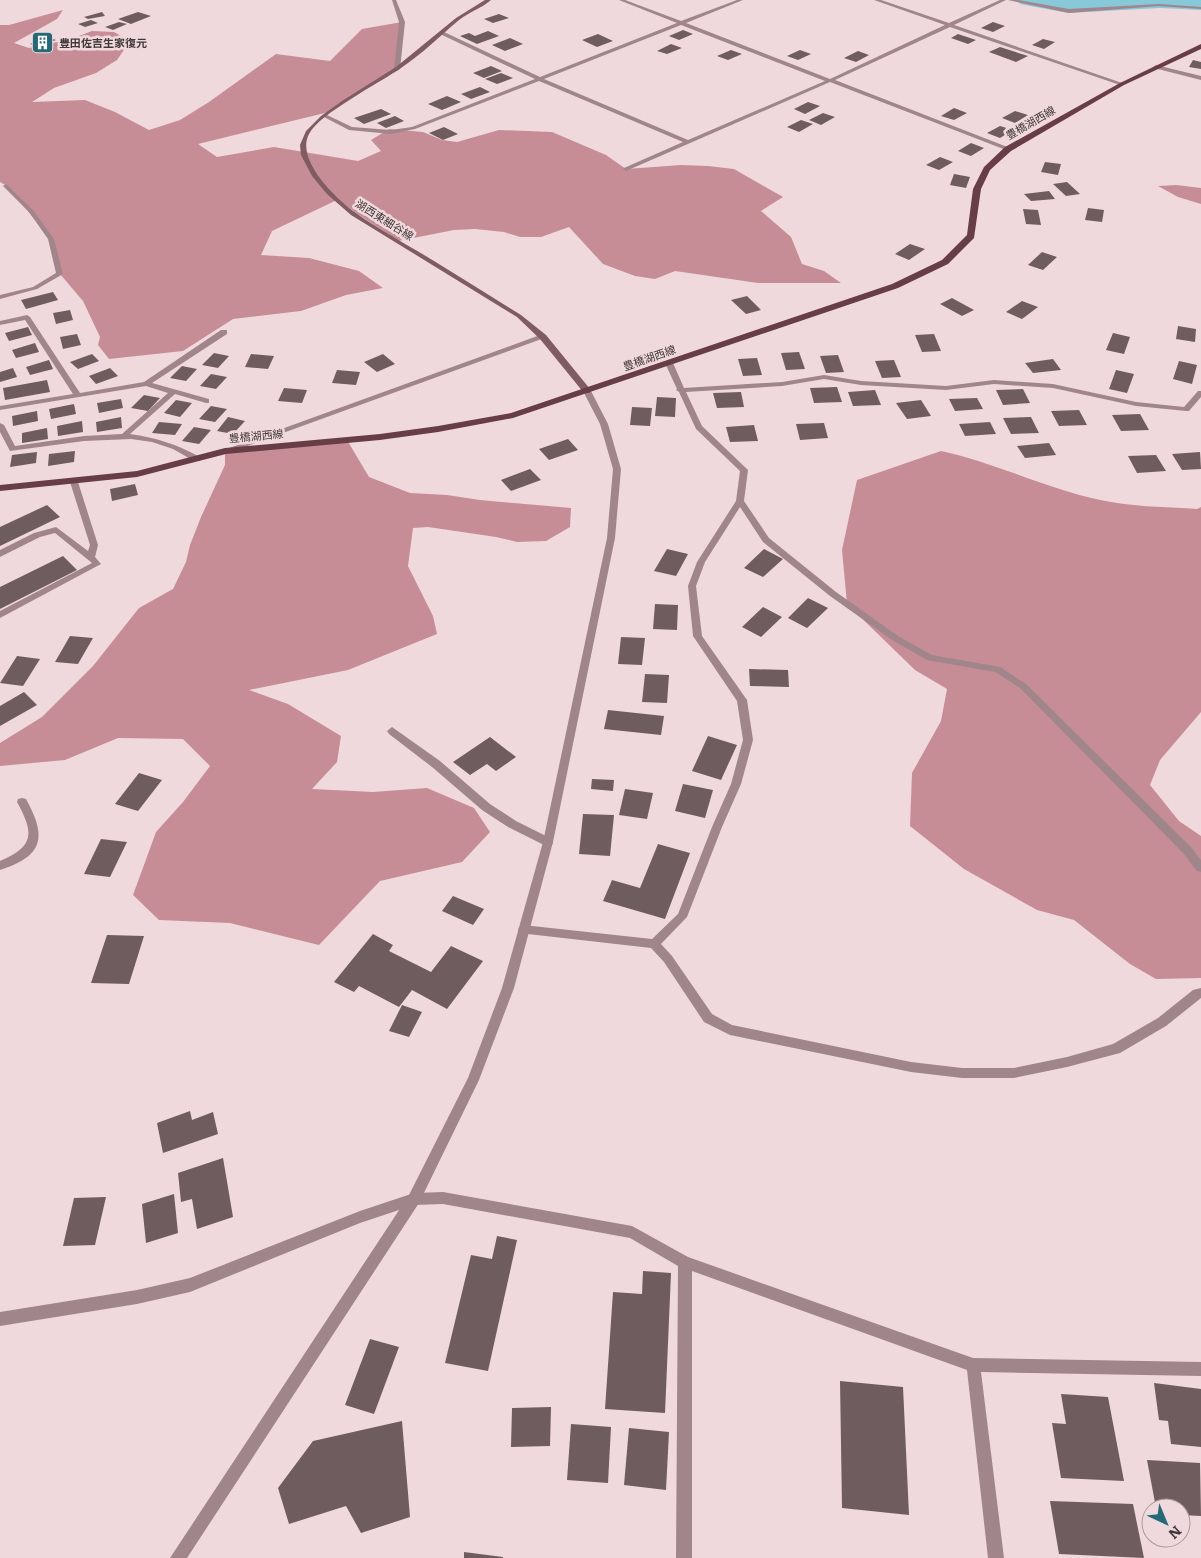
<svg xmlns="http://www.w3.org/2000/svg" width="1201" height="1558" font-family="Literata,'Noto Sans JP',serif">
  <style>
    .forest { fill: #c68d97 }
    .lines { fill: none; stroke-linecap: round; stroke-linejoin: round }
    .river { fill: #87c8d9; fill-rule: evenodd }
    .building { fill: #6f5c5f }
    .minor { fill: #a0868a; fill-rule: evenodd }
    .tertiary { fill: #a0868a; fill-rule: evenodd }
    .secondary { fill: #7f5b62; fill-rule: evenodd }
    .primary { fill: #673d46; fill-rule: evenodd }
    .labels { text-anchor: middle; dominant-baseline: central; stroke-width: 5; stroke-linejoin: round; paint-order: stroke }
    .far-poi-label { font-size: 11px; font-weight: bold; fill: #42393a; stroke: #f0d9dc; text-anchor: start }
    .far-street-label { font-size: 11px; fill: #42393a; stroke: #f0d9dc }
  </style>
  <rect width="100%" height="100%" fill="#f0d9dc"/>
  <g class="forest">
    <polygon points="63,10 57,19 14,43 29,48 71,39 92,31 114,32 130,41 117,60 96,73 54,88 32,102 85,100 115,112 149,130 180,120 209,102 276,54 330,61 362,29 402,22 397,69 333,111 198,144 217,157 274,147 358,161 381,151 371,140 389,129 423,132 442,140 457,142 499,130 552,132 606,155 626,169 681,165 708,166 734,169 783,197 761,211 791,237 802,264 824,271 841,283 758,283 675,271 655,279 635,276 603,264 569,227 541,237 520,237 504,232 475,229 454,230 398,241 337,200 272,231 261,255 309,258 359,271 383,288 346,295 301,311 233,319 183,351 109,359 98,345 100,337 83,301 60,274 51,239 7,186 0,182 0,25 9,25"/>
    <polygon points="1176,185 1201,188 1201,204 1178,197 1158,186"/>
    <polygon points="347,440 369,477 410,493 447,495 480,500 571,508 570,527 546,541 517,542 496,537 428,527 413,528 408,566 433,616 437,634 348,670 249,690 288,704 341,736 337,762 312,789 373,792 427,788 474,808 490,832 462,862 380,881 319,945 230,923 159,920 133,895 156,832 183,802 210,766 183,739 118,738 65,760 0,766 0,743 42,717 93,666 139,608 173,589 186,562 190,545 201,517 225,465 225,451"/>
    <path d="M941,451c60,13 116,43 176,52 26,4 53,4 80,6l4,-2v205l-41,48 -10,25 29,36 22,15v142l-45,1 -26,-15 -56,-44 -37,-10 -73,-41 -54,-43 2,-53 29,-52 6,-32 -32,-19 -68,-66 -5,-54 15,-70z"/>
  </g>
  <g class="lines">
    <polygon class="river" points="1017,0 1201,0 1201,10 1160,8 1068,13 1020,4"/>
  </g>
  <g class="building">
    <polygon points="102,12 105,16 88,19 84,17"/>
    <polygon points="138,12 151,16 131,24 118,19"/>
    <polygon points="499,14 509,18 493,23 484,19"/>
    <polygon points="91,20 98,23 85,27 78,24"/>
    <polygon points="119,22 127,24 113,30 105,27"/>
    <polygon points="993,22 1005,26 993,32 981,28"/>
    <polygon points="683,30 693,34 679,40 669,36"/>
    <polygon points="488,31 499,36 477,44 460,36 469,33 475,36"/>
    <polygon points="598,34 613,41 597,47 582,40"/>
    <polygon points="958,34 976,40 968,44 951,38"/>
    <polygon points="47,37 56,40 38,47 30,44"/>
    <polygon points="510,38 523,44 505,51 492,45"/>
    <polygon points="1043,39 1055,42 1044,49 1032,45"/>
    <polygon points="671,44 682,48 667,54 657,51"/>
    <polygon points="1000,47 1028,56 1016,62 989,52"/>
    <polygon points="731,50 742,54 728,60 717,56"/>
    <polygon points="800,50 811,54 798,60 787,56"/>
    <polygon points="858,51 869,55 856,62 844,58"/>
    <polygon points="1193,60 1201,62 1201,69 1189,67"/>
    <polygon points="491,66 502,71 484,78 473,73"/>
    <polygon points="501,73 513,78 497,84 485,79"/>
    <polygon points="480,87 490,92 471,99 461,94"/>
    <polygon points="447,96 461,102 442,110 428,104"/>
    <polygon points="808,102 820,106 805,114 794,109"/>
    <polygon points="954,108 967,113 954,120 941,116"/>
    <polygon points="381,109 391,114 364,124 354,118"/>
    <polygon points="1015,111 1028,115 1015,123 1002,118"/>
    <polygon points="823,113 835,117 821,125 809,120"/>
    <polygon points="395,116 404,121 386,128 377,123"/>
    <polygon points="801,120 813,124 799,132 787,127"/>
    <polygon points="1000,126 1013,130 1000,138 987,133"/>
    <polygon points="444,127 458,134 443,140 429,133"/>
    <polygon points="971,143 984,148 971,156 958,151"/>
    <polygon points="940,157 953,162 939,170 926,165"/>
    <polygon points="1045,162 1061,164 1058,175 1041,172"/>
    <polygon points="954,174 970,177 966,188 950,185"/>
    <polygon points="1067,182 1080,194 1066,196 1053,184"/>
    <polygon points="1049,191 1055,199 1031,201 1024,194"/>
    <polygon points="1088,208 1104,210 1102,222 1085,220"/>
    <polygon points="1023,209 1038,210 1041,225 1026,224"/>
    <polygon points="910,244 925,249 909,260 895,254"/>
    <polygon points="1042,252 1057,257 1043,270 1028,265"/>
    <polygon points="53,292 58,300 26,309 21,300"/>
    <polygon points="747,296 761,310 746,314 731,300"/>
    <polygon points="952,298 974,310 962,316 940,304"/>
    <polygon points="1022,301 1038,307 1022,319 1006,312"/>
    <polygon points="70,310 73,320 56,324 53,313"/>
    <polygon points="1178,326 1196,329 1195,342 1176,339"/>
    <polygon points="28,327 32,335 9,341 5,333"/>
    <polygon points="1113,333 1130,337 1124,354 1106,350"/>
    <polygon points="77,334 81,345 63,349 60,337"/>
    <polygon points="934,334 941,351 922,352 915,335"/>
    <polygon points="35,343 39,352 16,358 12,350"/>
    <polygon points="799,352 805,369 786,370 781,353"/>
    <polygon points="214,353 229,356 218,368 202,365"/>
    <polygon points="92,354 99,361 78,369 70,362"/>
    <polygon points="251,354 274,356 268,369 245,367"/>
    <polygon points="383,354 395,364 377,372 364,362"/>
    <polygon points="838,355 844,372 826,373 820,356"/>
    <polygon points="757,358 762,375 743,376 738,359"/>
    <polygon points="1053,359 1061,370 1033,373 1025,363"/>
    <polygon points="49,360 53,369 30,375 26,367"/>
    <polygon points="894,360 901,377 882,378 875,361"/>
    <polygon points="1179,361 1197,365 1192,384 1173,379"/>
    <polygon points="182,366 197,369 186,381 170,378"/>
    <polygon points="13,368 17,377 0,382 0,372"/>
    <polygon points="110,368 118,376 96,384 89,376"/>
    <polygon points="337,370 360,372 356,385 332,383"/>
    <polygon points="1116,370 1134,374 1127,393 1109,389"/>
    <polygon points="211,374 227,377 216,389 200,386"/>
    <polygon points="47,380 50,392 5,400 3,388"/>
    <polygon points="837,387 842,402 814,403 810,388"/>
    <polygon points="284,388 307,390 302,403 278,401"/>
    <polygon points="1023,389 1030,403 1003,405 996,390"/>
    <polygon points="875,390 881,405 853,406 848,392"/>
    <polygon points="741,392 744,407 717,408 713,393"/>
    <polygon points="144,395 160,398 148,411 131,408"/>
    <polygon points="657,397 676,398 675,417 655,416"/>
    <polygon points="977,398 983,409 955,411 949,399"/>
    <polygon points="121,399 123,408 99,413 97,403"/>
    <polygon points="176,400 192,403 180,417 164,413"/>
    <polygon points="921,400 931,416 907,419 896,403"/>
    <polygon points="74,404 76,414 51,419 49,409"/>
    <polygon points="211,406 227,409 215,422 199,419"/>
    <polygon points="632,407 652,408 650,426 630,425"/>
    <polygon points="1079,410 1087,425 1059,426 1051,411"/>
    <polygon points="37,411 38,421 13,426 12,416"/>
    <polygon points="1140,414 1149,430 1121,431 1112,415"/>
    <polygon points="121,417 122,428 97,432 96,422"/>
    <polygon points="228,417 245,421 233,434 217,431"/>
    <polygon points="1031,417 1039,433 1011,434 1003,418"/>
    <polygon points="82,421 83,432 58,436 57,426"/>
    <polygon points="159,422 182,424 175,435 152,433"/>
    <polygon points="990,422 996,434 965,436 959,424"/>
    <polygon points="824,423 828,438 800,440 796,424"/>
    <polygon points="754,425 758,441 730,442 726,427"/>
    <polygon points="194,427 211,430 199,444 182,441"/>
    <polygon points="47,428 48,439 22,443 22,433"/>
    <polygon points="568,439 578,450 549,460 539,449"/>
    <polygon points="1049,443 1056,455 1025,458 1017,446"/>
    <polygon points="75,451 74,462 48,466 49,454"/>
    <polygon points="37,452 36,463 10,467 12,455"/>
    <polygon points="1200,452 1201,469 1182,470 1172,454"/>
    <polygon points="1156,455 1166,471 1137,473 1128,456"/>
    <polygon points="530,469 541,480 511,491 501,480"/>
    <polygon points="135,484 138,495 112,501 110,489"/>
    <polygon points="47,505 60,517 0,546 0,527"/>
    <polygon points="667,549 688,554 676,576 654,571"/>
    <polygon points="764,549 783,559 763,577 744,568"/>
    <polygon points="63,556 77,570 0,609 0,587"/>
    <polygon points="808,598 828,608 807,628 788,618"/>
    <polygon points="655,604 678,605 677,630 653,629"/>
    <polygon points="763,607 782,617 761,637 742,627"/>
    <polygon points="70,636 93,638 78,664 55,662"/>
    <polygon points="621,637 645,638 642,665 618,664"/>
    <polygon points="17,656 40,659 23,686 0,683"/>
    <polygon points="749,669 788,670 789,687 750,686"/>
    <polygon points="645,674 669,675 667,703 642,702"/>
    <polygon points="24,692 37,705 0,726 0,706"/>
    <polygon points="608,710 664,716 661,735 604,729"/>
    <polygon points="708,736 737,745 721,780 692,771"/>
    <polygon points="490,737 516,757 496,771 487,764 470,775 453,762"/>
    <polygon points="139,773 162,780 138,811 115,804"/>
    <polygon points="592,779 614,780 613,791 591,789"/>
    <polygon points="683,784 713,790 705,818 675,811"/>
    <polygon points="625,789 653,793 647,819 619,815"/>
    <polygon points="583,814 614,815 610,856 579,854"/>
    <polygon points="101,839 127,842 110,877 84,874"/>
    <polygon points="658,844 690,853 665,919 603,901 612,880 640,888"/>
    <polygon points="453,896 484,909 473,925 442,911"/>
    <polygon points="373,934 393,945 389,951 431,972 451,946 483,961 447,1009 412,990 399,1007 359,986 354,992 334,982"/>
    <polygon points="107,935 144,936 129,984 91,983"/>
    <polygon points="402,1005 422,1012 409,1037 389,1031"/>
    <polygon points="190,1111 192,1120 213,1112 218,1134 163,1153 157,1123"/>
    <polygon points="223,1158 233,1217 197,1229 192,1199 181,1202 178,1173"/>
    <polygon points="174,1194 178,1233 146,1243 142,1204"/>
    <polygon points="106,1197 95,1245 63,1246 74,1198"/>
    <polygon points="497,1236 517,1240 488,1371 445,1363 471,1255 492,1259"/>
    <polygon points="643,1271 671,1273 665,1413 605,1409 613,1292 642,1294"/>
    <polygon points="370,1339 399,1347 374,1414 345,1405"/>
    <polygon points="840,1381 903,1387 909,1515 842,1508"/>
    <polygon points="1154,1383 1201,1389 1201,1447 1171,1444 1168,1421 1159,1420"/>
    <polygon points="1061,1394 1108,1397 1124,1481 1061,1478 1052,1423 1066,1424"/>
    <polygon points="551,1407 550,1446 511,1447 512,1408"/>
    <polygon points="402,1421 410,1517 361,1533 346,1506 289,1524 278,1488 313,1441"/>
    <polygon points="571,1424 611,1427 608,1483 567,1480"/>
    <polygon points="629,1428 669,1432 666,1490 624,1485"/>
    <polygon points="1147,1460 1200,1463 1201,1516 1181,1515 1181,1508 1156,1508"/>
    <polygon points="1050,1501 1133,1504 1144,1558 1059,1554"/>
    <polygon points="464,1552 503,1557 503,1558 464,1558"/>
  </g>
  <g class="lines">
    <g class="minor">
      <polygon points="392,0 396,0 405,22 400,69 397,71 394,69 399,22"/>
      <path d="M619,0h6l56,21 56,-21h6l-57,23 144,56 115,-54 -71,-25h7l68,23 51,-23h6l-52,25 171,59 -5,1 -170,-58 -115,53 175,68v2h-4l-176,-68 -204,89 -3,-2 1,-1 59,-26 -144,-61 -124,48 -24,5 -42,-4 -27,-14 5,-1 25,12 39,3 21,-3 123,-48 -95,-45v-2h4l96,45 137,-54zM681,25l144,56 -137,59 -144,-61z"/>
      <polygon points="1008,0 1018,0 1069,9 1159,4 1201,7 1201,9 1159,6 1069,13"/>
      <polygon points="1156,65 1201,76 1201,80 1154,68 1153,67"/>
      <polygon points="6,184 33,210 54,239 63,274 37,289 0,299 0,295 33,287 56,273 48,239 29,212 3,186"/>
      <path d="M27,315l3,2 50,76 64,-11 77,-52h6v4l-75,49 57,16v4h-3l-31,-9 -45,40c27,4 46,10 70,23v4h-6l-21,-12 -21,-7 -21,-3 -47,2 -74,10 -10,-19v-9l4,2 11,21 69,-10 38,-2 46,-41 -22,-7 -146,24v-4l73,-12 -48,-74 -25,5v-4z"/>
      <polygon points="540,335 547,337 228,453 225,453 221,451"/>
      <polygon points="666,361 673,363 684,388 782,382 824,375 861,381 946,386 994,380 1053,384 1136,402 1184,407 1198,391 1201,391 1201,397 1189,411 1186,411 1136,406 1053,388 994,384 946,390 861,385 824,379 782,386 686,392 702,426 748,470 744,501 769,538 836,592 898,636 932,655 1000,667 1026,684 1191,847 1201,860 1201,872 1197,871 1183,853 1020,688 995,672 927,660 892,640 830,596 763,542 740,507 705,562 696,586 702,636 747,700 753,740 741,784 722,827 687,917 661,944 672,956 712,1014 732,1025 911,1062 962,1068 1014,1068 1067,1057 1113,1044 1158,1018 1193,990 1201,988 1201,998 1166,1026 1120,1053 1067,1067 1014,1078 962,1078 911,1072 730,1035 704,1022 664,962 651,948 519,933 518,930 519,927 523,925 652,939 678,914 712,827 731,784 743,740 737,701 693,636 688,586 697,562 736,501 740,471 696,429 679,392 676,390 677,389 665,363"/>
      <polygon points="71,480 74,480 78,482 98,545 95,557 101,564 0,618 0,611 92,563 55,533 40,537 0,557 0,550 34,533 56,527 88,551 90,545 70,482"/>
      <polygon points="392,727 440,761 490,804 516,821 552,839 553,842 552,845 544,845 508,827 482,810 432,767 389,734 387,731"/>
      <path d="M22,798l4,1c21,38 18,57 -26,71v-9c35,-15 34,-28 17,-59l1,-3z"/>
      <polygon points="443,1192 632,1226 688,1257 973,1358 1201,1362 1201,1376 981,1372 1004,1558 988,1558 967,1370 692,1271 692,1558 676,1558 678,1266 630,1238 443,1204 414,1205 360,1223 190,1292 137,1304 0,1326 0,1312 137,1290 190,1278 360,1211 414,1193"/>
    </g>
    <polygon class="tertiary" points="584,389 587,389 591,391 608,424 621,469 615,538 553,842 514,988 479,1080 419,1203 187,1558 170,1558 409,1195 468,1078 502,988 543,842 607,538 613,469 600,424 583,391"/>
    <path class="secondary" d="M485,0h6c-9,8 -22,12 -32,20 -19,16 -37,34 -58,48 -23,16 -80,44 -92,66 -14,26 28,66 47,79 25,18 52,32 78,48 29,18 58,36 87,54l25,20 44,54v4h-6l-44,-54 -23,-22 -166,-102 -24,-21 -15,-18 -11,-21 -1,-10 6,-14 15,-15 21,-15 54,-34 60,-49z"/>
    <polygon class="primary" points="1201,44 1201,49 1124,85 1011,151 990,170 981,189 974,238 948,264 898,288 513,418 438,432 380,440 226,454 137,477 0,491 0,485 137,471 225,448 380,434 438,426 511,413 892,284 942,260 967,235 973,189 984,167 1005,147 1120,83"/>
  </g>
  <defs>
    <symbol id="building-square" viewBox="-11 -11 22 22"><rect x="-9" y="-9" width="18" height="18" rx="4" fill="#236978" stroke="#f0d9dc"/><path d="M-4-6H4V6H1V3H-1V6H-4ZM-2.5-4.3h1.7v1.8h-1.7ZM.8-4.3h1.7v1.8H.8ZM-2.5-1h1.7V.8h-1.7ZM.8-1h1.7V.8H.8Z" fill="#fff"/></symbol>
  </defs>
  <g fill-rule="evenodd">
    <use href="#building-square" x="30" y="30" width="25" height="25"/>
  </g>
  <g class="labels">
    <g class="far-poi-label">
      <text x="59" y="42">豊田佐吉生家復元</text>
    </g>
    <g class="far-street-label">
      <text transform="translate(1030 122) rotate(-30)">豊橋湖西線</text>
      <text transform="translate(385 219) rotate(32)">湖西東細谷線</text>
      <text transform="translate(649 357) rotate(-19)">豊橋湖西線</text>
      <text transform="translate(256 435) rotate(-5)">豊橋湖西線</text>
    </g>
  </g>
  <g transform="translate(1166 1523) rotate(136)"><circle r="24" fill="#f0d9dc" stroke="#aa999b"/>
  <path d="M0-4L9 19L0 12L-9 19Z" fill="#236978"/>
  <text y="-8" font-size="14" font-weight="bold" text-anchor="middle" fill="#42393a">N</text>
  </g>
</svg>
